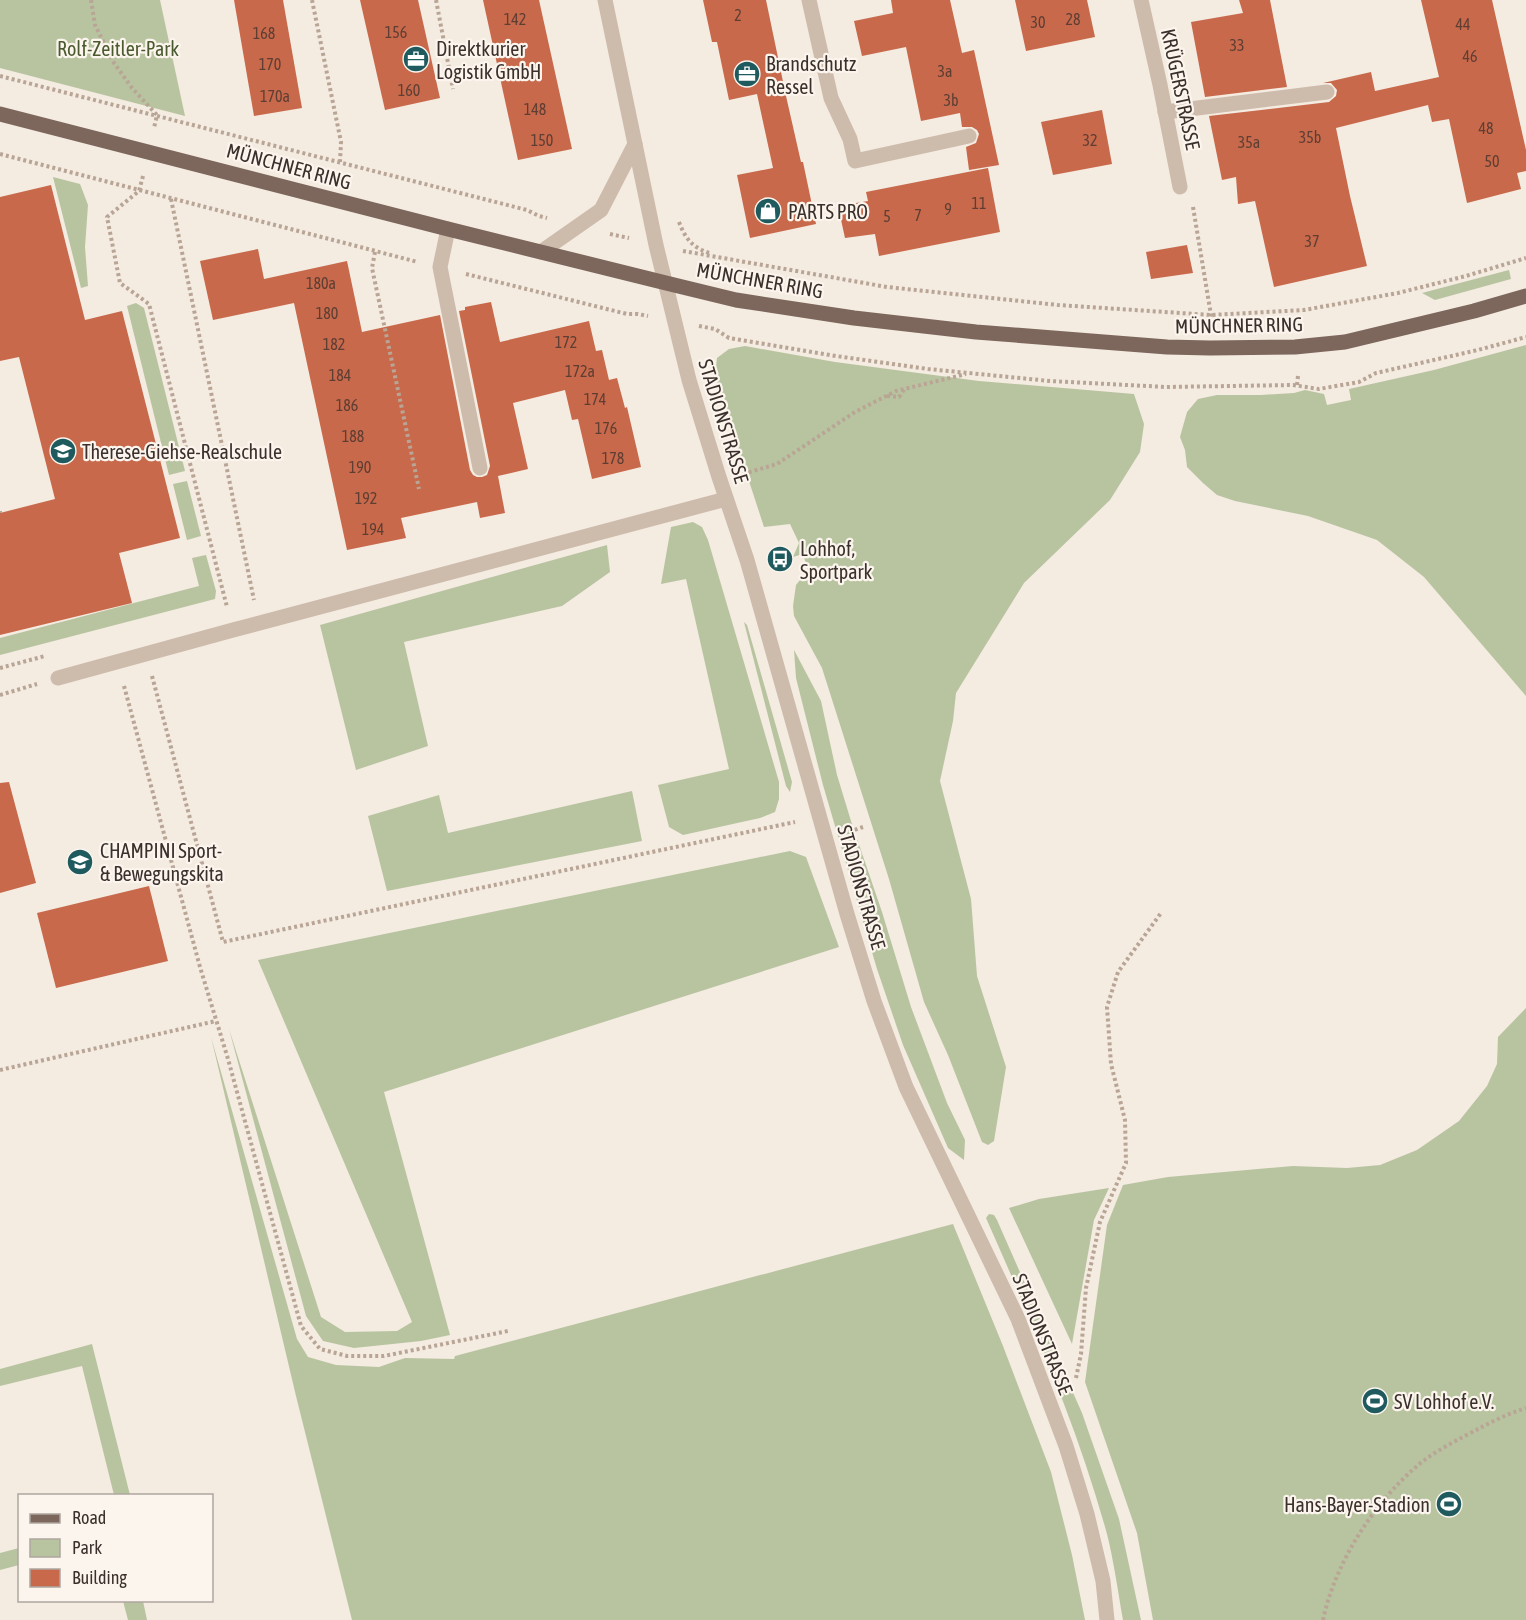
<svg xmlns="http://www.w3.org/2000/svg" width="1526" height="1620" font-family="'Asap Condensed',sans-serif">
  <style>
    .green { fill: #b8c4a0 }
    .building { fill: #c8694b }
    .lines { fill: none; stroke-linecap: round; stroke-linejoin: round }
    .path { stroke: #b9a596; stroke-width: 4; stroke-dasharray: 3 3; stroke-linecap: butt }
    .minor { stroke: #cdbbac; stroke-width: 15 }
    .major { stroke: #7d675c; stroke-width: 15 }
    .labels { text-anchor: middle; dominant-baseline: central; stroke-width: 4.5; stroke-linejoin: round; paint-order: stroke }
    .number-label { font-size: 16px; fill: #5e3e33 }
    .park-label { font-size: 20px; fill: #4a5a2e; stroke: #fbf5ee }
    .poi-label { font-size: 20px; fill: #3b302b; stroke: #fbf5ee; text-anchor: start }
    .street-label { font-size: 20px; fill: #3b302b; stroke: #fbf5ee }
  </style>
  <rect width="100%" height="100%" fill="#f4ebe1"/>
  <g class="green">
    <polygon points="0,0 160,0 185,116 0,68"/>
    <polygon points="53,177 80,184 88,205 85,247 88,286 81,288"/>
    <polygon points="1509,270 1511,279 1435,300 1422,293"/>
    <polygon points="136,303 144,308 185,471 169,475 127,306"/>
    <polygon points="1526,345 1526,696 1424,577 1377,540 1308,516 1235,501 1217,495 1203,483 1187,467 1185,450 1180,437 1187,412 1198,399 1217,395 1261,395 1294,393 1305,390 1324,394 1327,405 1351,400 1349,389 1434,370"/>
    <polygon points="745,346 835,362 979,381 1134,394 1144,424 1140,452 1110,500 1024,583 956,693 953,721 940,781 971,899 977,976 1006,1067 994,1141 988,1145 982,1142 948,1055 924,1002 889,879 822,668 794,616 793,606 796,585 800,580 810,577 803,554 793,557 799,543 790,524 764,527 715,377 717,358 729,349"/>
    <polygon points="187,481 201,536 187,540 173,484"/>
    <polygon points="693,522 702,527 708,540 779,782 779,799 775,812 760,818 683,835 669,827 658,785 729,769 686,579 661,584 671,527"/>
    <polygon points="607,545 610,572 562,606 404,642 428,746 356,770 320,625"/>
    <polygon points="206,555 216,591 215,599 0,655 0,638 199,586 192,558"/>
    <polygon points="744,622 747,625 792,782 790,792 786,786"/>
    <polygon points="794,650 821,701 837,775 851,821 882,912 911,1007 947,1103 965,1140 964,1160 948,1148 903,1045 877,969 823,785 796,678"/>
    <polygon points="632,791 642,841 387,891 368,816 439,795 448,833"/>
    <polygon points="790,851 806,857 839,947 384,1092 450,1335 421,1341 354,1348 323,1341 306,1316 229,1029 321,1317 345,1332 397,1331 412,1322 258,960"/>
    <polygon points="1526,1008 1526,1620 1153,1620 1137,1533 1085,1382 1107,1225 1123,1185 1168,1177 1293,1166 1347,1168 1380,1165 1417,1150 1459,1121 1487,1086 1497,1064 1498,1037"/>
    <polygon points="211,1037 297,1339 308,1357 336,1365 379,1367 405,1358 454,1359 455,1356 953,1224 1003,1346 1051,1472 1072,1555 1085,1620 352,1620 296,1396"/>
    <polygon points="1109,1188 1094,1220 1072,1344 1009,1208 1039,1199"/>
    <path d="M989,1214l5,1 3,5 85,193 37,106 22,101h-18c-5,-28 -9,-58 -16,-86 -30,-109 -75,-212 -121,-316z"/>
    <polygon points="92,1344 130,1495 114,1495 82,1366 0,1386 0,1369"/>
    <polygon points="19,1548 19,1565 0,1570 0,1553"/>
    <polygon points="123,1601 143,1601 147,1620 128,1620"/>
  </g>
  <g class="building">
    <polygon points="234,0 283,0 302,108 254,116"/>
    <polygon points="360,0 418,0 440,98 385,110"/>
    <polygon points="483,0 539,0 572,149 518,160"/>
    <polygon points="703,0 766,0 786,96 801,162 803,162 816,224 750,238 737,175 773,168 757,94 729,100 717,42 712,42"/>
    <polygon points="891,0 950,0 962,53 974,50 999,165 969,170 966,147 976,143 979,134 977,130 972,127 962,127 960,113 921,121 906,47 862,56 854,21 893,13"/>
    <polygon points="1015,0 1087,0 1095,37 1026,51"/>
    <polygon points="1239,0 1270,0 1287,87 1205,97 1191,22 1243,13"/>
    <polygon points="1421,0 1492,0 1526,150 1526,171 1517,173 1521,189 1467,203 1449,119 1432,122 1428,105 1336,128 1350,196 1367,266 1274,287 1255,201 1238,204 1236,177 1222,180 1209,116 1329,102 1336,96 1337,90 1331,83 1323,83 1371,72 1375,91 1439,77"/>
    <polygon points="1102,110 1112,164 1053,175 1041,122"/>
    <polygon points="988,168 1000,232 879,256 875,234 845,238 838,206 868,201 866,192"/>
    <polygon points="51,185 85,320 122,311 180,538 119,553 132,603 0,635 0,513 55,499 19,357 0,361 0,197"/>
    <polygon points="1187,245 1193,273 1151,279 1146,252"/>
    <polygon points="258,249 264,279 347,261 362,332 440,315 470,470 473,475 477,477 482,477 487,475 490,466 459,311 465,310 465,307 491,302 500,342 589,321 596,351 602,350 609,380 617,378 625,408 627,407 641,467 592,479 578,419 572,420 565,390 513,403 528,469 498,476 505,513 480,518 477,502 401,518 406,538 347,550 294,303 213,320 200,261"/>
    <polygon points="9,782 36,883 0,893 0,783"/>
    <polygon points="149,886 168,961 56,988 37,913"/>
  </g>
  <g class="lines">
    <g class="path">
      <polyline points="91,0 95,25 114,63 132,88 157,115 154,128"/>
      <polyline points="312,0 341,142 340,162"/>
      <polyline points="436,0 453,89"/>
      <polyline points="0,76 527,210 539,216 547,218"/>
      <polyline points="0,154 418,262"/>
      <polyline points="143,176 139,191 107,217 120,283 149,304 227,607"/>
      <polyline points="171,199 254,600"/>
      <polyline points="1193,207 1211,315 1210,324"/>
      <path d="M679,222c7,18 14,26 33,32"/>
      <polyline points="610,234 629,238"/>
      <polyline points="683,251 887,287 1058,305 1211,315 1304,310 1398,293 1466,276 1526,258"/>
      <polyline points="375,252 372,268 419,489"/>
      <polyline points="466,274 627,314 638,314 648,316"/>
      <polyline points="699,326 715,329 729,338 836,356 928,369 1050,381 1166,387 1293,385 1319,389 1359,382 1376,373 1478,350 1526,337"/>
      <polyline points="1297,385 1298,376"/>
      <polyline points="887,396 899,397 905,388"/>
      <polyline points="743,474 777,464 855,412 896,391 966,374"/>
      <polyline points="0,511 0,513"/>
      <polyline points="0,668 45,656"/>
      <polyline points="152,676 223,942 795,822"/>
      <polyline points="124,686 200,967 228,1059 301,1326 320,1349 347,1356 384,1356 508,1331"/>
      <polyline points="0,695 37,684"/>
      <polyline points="849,832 863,827"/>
      <polyline points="0,1070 216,1021"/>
      <polyline points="1076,1378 1081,1354 1086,1288 1100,1222 1126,1163 1125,1120 1111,1064 1107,1007 1118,972 1161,913"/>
      <path d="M1323,1620c12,-57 50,-116 94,-154 16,-14 44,-28 63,-38 15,-8 30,-15 46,-20"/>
    </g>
    <g class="minor">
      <polyline points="605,0 656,245 689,380 719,477 747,560 847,914 874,1001 906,1087 1018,1319 1066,1446 1087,1514 1103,1581 1107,1620"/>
      <polyline points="809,0 831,98 850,139 855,161 969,136"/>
      <polyline points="1141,0 1160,85 1180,187"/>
      <polyline points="1165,112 1327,92"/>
      <polyline points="448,229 440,267 480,468"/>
      <polyline points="541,252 601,210 635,144"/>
      <polyline points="58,678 233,630 726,499"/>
    </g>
    <polyline class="major" points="0,114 448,229 666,283 736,300 854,318 976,332 1167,347 1210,348 1295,347 1345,342 1474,311 1526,296"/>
  </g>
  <defs>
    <symbol id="office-disc" viewBox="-11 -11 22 22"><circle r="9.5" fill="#1f5a5e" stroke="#fbf5ee"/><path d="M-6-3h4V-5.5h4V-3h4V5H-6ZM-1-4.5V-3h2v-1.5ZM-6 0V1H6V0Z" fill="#fff"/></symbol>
    <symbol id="shop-disc" viewBox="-11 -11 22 22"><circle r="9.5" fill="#1f5a5e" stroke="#fbf5ee"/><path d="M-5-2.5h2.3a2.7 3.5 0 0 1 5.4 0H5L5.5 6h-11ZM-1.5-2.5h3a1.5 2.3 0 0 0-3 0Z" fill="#fff"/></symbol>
    <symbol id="school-disc" viewBox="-11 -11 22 22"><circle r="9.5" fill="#1f5a5e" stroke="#fbf5ee"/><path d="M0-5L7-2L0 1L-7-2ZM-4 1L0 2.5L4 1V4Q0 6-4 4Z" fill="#fff"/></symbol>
    <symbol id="bus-disc" viewBox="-11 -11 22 22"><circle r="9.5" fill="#1f5a5e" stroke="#fbf5ee"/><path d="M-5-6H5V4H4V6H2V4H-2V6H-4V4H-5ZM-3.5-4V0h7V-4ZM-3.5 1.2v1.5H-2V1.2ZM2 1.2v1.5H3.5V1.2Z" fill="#fff"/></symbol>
    <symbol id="stadium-disc" viewBox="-11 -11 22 22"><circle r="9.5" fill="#1f5a5e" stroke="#fbf5ee"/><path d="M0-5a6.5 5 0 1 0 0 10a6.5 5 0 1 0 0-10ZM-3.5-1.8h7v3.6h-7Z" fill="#fff"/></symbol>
  </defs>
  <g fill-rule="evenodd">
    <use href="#office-disc" x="401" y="44" width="30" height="30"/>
    <use href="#office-disc" x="732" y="59" width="30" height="30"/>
    <use href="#shop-disc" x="753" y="196" width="30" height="30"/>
    <use href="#school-disc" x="48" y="436" width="30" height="30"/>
    <use href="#bus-disc" x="765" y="544" width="30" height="30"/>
    <use href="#school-disc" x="65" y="847" width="30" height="30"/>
    <use href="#stadium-disc" x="1360" y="1386" width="30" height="30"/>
    <use href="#stadium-disc" x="1434" y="1489" width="30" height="30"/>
  </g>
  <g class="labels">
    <g class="number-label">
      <text x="738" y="15">2</text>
      <text x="515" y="19">142</text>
      <text x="1073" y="19">28</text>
      <text x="1038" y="22">30</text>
      <text x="1463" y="24">44</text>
      <text x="396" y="32">156</text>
      <text x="264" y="33">168</text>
      <text x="1237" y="45">33</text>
      <text x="1470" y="56">46</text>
      <text x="270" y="64">170</text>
      <text x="945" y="71">3a</text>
      <text x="409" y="90">160</text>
      <text x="275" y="96">170a</text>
      <text x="951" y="100">3b</text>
      <text x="535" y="109">148</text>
      <text x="1486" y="128">48</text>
      <text x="1310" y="137">35b</text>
      <text x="542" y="140">150</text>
      <text x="1090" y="140">32</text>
      <text x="1249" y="142">35a</text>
      <text x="1492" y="161">50</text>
      <text x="979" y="203">11</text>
      <text x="948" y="209">9</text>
      <text x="918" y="215">7</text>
      <text x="887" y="216">5</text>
      <text x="1312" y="241">37</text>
      <text x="321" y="283">180a</text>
      <text x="327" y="313">180</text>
      <text x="566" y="342">172</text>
      <text x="334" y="344">182</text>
      <text x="580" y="371">172a</text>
      <text x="340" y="375">184</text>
      <text x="595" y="399">174</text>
      <text x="347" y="405">186</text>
      <text x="606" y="428">176</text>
      <text x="353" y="436">188</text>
      <text x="613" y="458">178</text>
      <text x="360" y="467">190</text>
      <text x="366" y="498">192</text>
      <text x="373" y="529">194</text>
    </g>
    <g class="park-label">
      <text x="118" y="48">Rolf-Zeitler-Park</text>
    </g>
    <g class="poi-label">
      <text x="436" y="48">Direktkurier<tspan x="436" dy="23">Logistik GmbH</tspan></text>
      <text x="766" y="63">Brandschutz<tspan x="766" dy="23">Ressel</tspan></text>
      <text x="788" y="211">PARTS PRO</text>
      <text x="82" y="451">Therese-Giehse-Realschule</text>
      <text x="800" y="548">Lohhof,<tspan x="800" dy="23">Sportpark</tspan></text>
      <text x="100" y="850">CHAMPINI Sport-<tspan x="100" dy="23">&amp; Bewegungskita</tspan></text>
      <text x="1394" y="1401">SV Lohhof e.V.</text>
      <text x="1430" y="1504" text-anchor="end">Hans-Bayer-Stadion</text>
    </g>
    <g class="street-label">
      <text transform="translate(1181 89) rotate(78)">KRÜGERSTRASSE</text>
      <text transform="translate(289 166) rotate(15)">MÜNCHNER RING</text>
      <text transform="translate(760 280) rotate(10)">MÜNCHNER RING</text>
      <text transform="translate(1239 325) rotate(-1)">MÜNCHNER RING</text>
      <text transform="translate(724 421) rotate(73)">STADIONSTRASSE</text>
      <text transform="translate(862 887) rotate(74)">STADIONSTRASSE</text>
      <text transform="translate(1043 1334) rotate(68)">STADIONSTRASSE</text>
    </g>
  </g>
  <rect x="18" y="1494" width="195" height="108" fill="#fbf5ee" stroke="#aea6a0" stroke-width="1.5"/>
  <rect x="30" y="1514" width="30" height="9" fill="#7d675c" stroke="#aea6a0" stroke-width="1.5"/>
  <text x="72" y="1524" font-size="18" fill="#3b302b">Road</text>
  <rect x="30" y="1539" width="30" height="18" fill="#b8c4a0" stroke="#aea6a0" stroke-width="1.5"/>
  <text x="72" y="1554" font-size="18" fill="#3b302b">Park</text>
  <rect x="30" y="1569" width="30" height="18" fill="#c8694b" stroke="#aea6a0" stroke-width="1.5"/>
  <text x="72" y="1584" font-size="18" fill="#3b302b">Building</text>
</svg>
